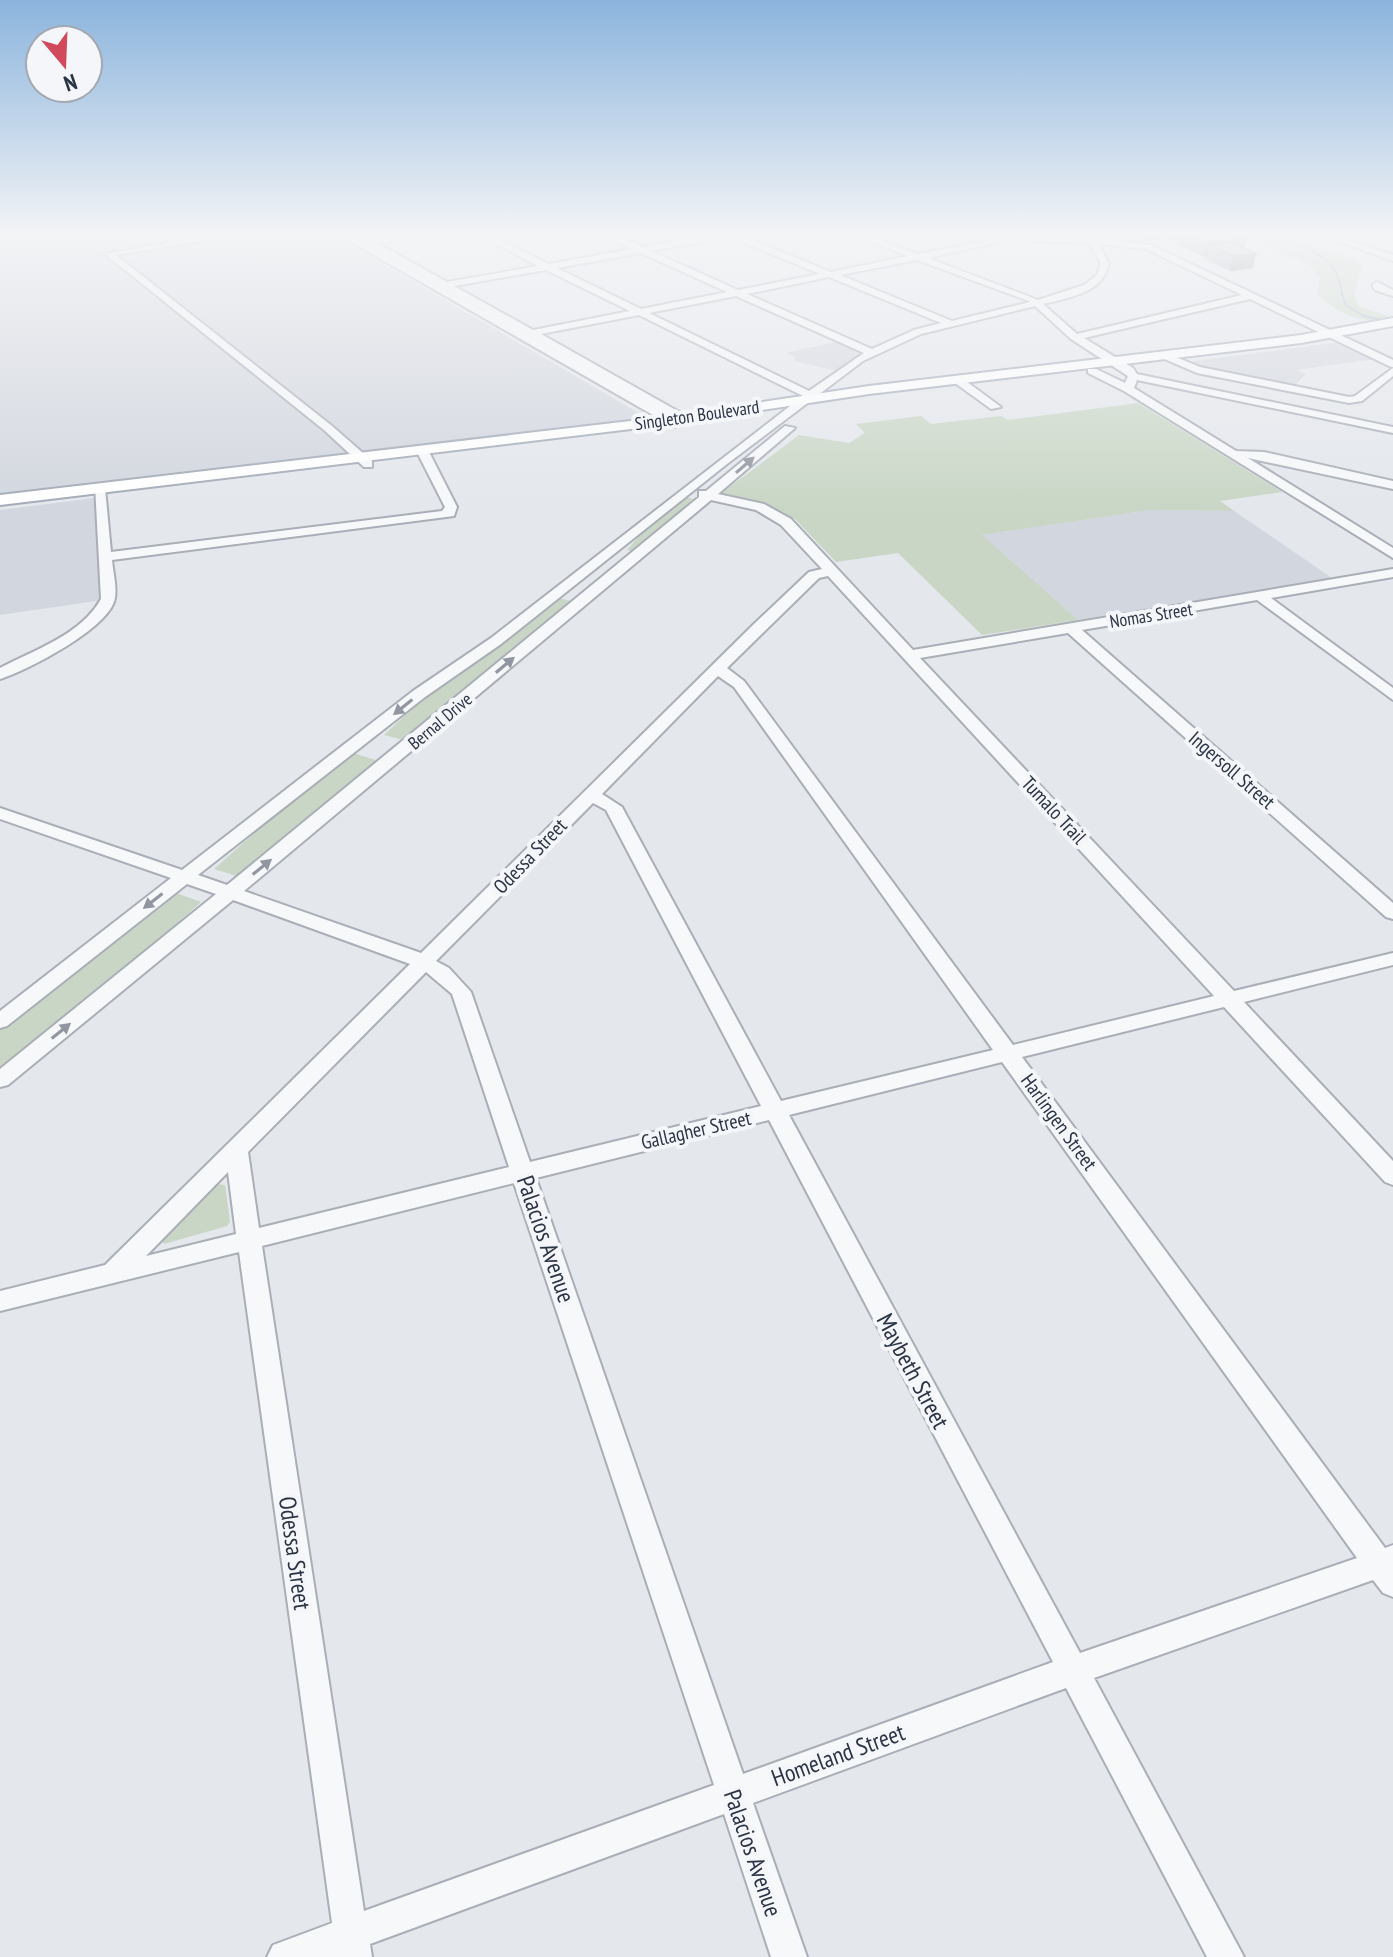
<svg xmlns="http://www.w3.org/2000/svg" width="1393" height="1957" font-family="'PT Sans Narrow',sans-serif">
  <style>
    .built { fill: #d2d6de }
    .green { fill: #c9d6c5 }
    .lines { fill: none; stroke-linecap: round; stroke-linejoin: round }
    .stream { stroke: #9fb4cc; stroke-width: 2 }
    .minor-casing { stroke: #a9aeb7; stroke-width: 4 }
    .major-casing { stroke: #a3abb8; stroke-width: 4 }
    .minor { fill: #f7f8fa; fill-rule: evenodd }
    .major { fill: #fff; fill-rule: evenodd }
    .wall { fill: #a1a5ae }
    .shaded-wall { fill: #83868d }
    .building { fill: #bbc0ca; stroke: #83868d; stroke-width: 2 }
    .oneway { fill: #9196a0 }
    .labels { text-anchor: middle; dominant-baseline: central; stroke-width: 8; stroke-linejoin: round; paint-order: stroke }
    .far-street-label { font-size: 18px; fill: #2b3445; stroke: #f4f6f9 }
    .street-label { font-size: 20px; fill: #2b3445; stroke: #f4f6f9 }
    .near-street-label { font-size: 24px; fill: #2b3445; stroke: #f4f6f9 }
  </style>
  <rect width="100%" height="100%" fill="#e4e7ec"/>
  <g class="built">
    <polygon points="0,235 334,235 649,419 0,494"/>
    <polygon points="839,341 864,353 838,371 793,361 795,357 786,353"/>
    <polygon points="1341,342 1376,359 1296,370 1306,374 1291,389 1192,365 1194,361"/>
    <polygon points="94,498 103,600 0,615 0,510"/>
    <polygon points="1149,510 1234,511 1332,578 1078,620 981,535"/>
  </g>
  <g class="green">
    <path d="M1235,235h51l68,24 8,7 -8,30 5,10 34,12c-33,7 -50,-3 -76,-23l3,-17 -10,-13z"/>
    <polygon points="1138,403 1282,492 1220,501 1234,511 1149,510 982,535 1078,620 982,635 898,553 836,562 795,519 761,503 720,494 799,435 849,443 865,433 856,424 921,416 931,424 1001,416 1008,420"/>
    <polygon points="687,497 693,499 634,552 627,550 649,525"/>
    <polygon points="559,598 571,601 407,741 384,735 431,691"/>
    <polygon points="353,753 382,762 240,877 214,869 270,819"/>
    <polygon points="176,893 201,902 143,954 0,1072 0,1030"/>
    <polygon points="218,1184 225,1185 230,1222 227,1226 164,1244 162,1241"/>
  </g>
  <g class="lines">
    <path class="stream" d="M1261,235c26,6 64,13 76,40 4,10 4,20 9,30l16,10 31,9"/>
    <defs>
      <g id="minor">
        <polygon points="217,235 236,235 116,255 332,426 372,461 372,467 364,467 324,430 105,254"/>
        <path d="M339,235h10l14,8 -10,-8h10l9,5 51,-5 -44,9 68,38 91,-16 -59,-31h10l60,29 83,-15 -28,-14h11l28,12 70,-12h27l91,37 77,-16 -54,-21h11l53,19 75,-14 -5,-1 1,-4 98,3 -2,-3h8l2,3 56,7 242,115v7l-4,-1 -139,-67 -166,39 49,30 4,6 256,53v6l-256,-53 -3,8 102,63 28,1 129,29v8l-145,-31 145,90v10l-269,-167 -36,-18v-4h8l29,14 3,-7 -57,-37 -36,-33 -114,28 -58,27 -136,103 -226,180 -76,53 -227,178 29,10 472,-388v-6h7l79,-65 10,2 -77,66 46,10 27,15 122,131 480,-81v8l-122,21 122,90v12l-136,-100 -175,30 311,273v16l-7,-2 -318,-284 -148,25 314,333 159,-38v12l-149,37 149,159v24l-8,-3 -161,-175 -202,50 363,491 8,-3v52l-10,-4 -10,-13 -279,98 150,279h-37l-141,-269 -313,115 54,154h-36l-47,-143 -354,130 2,13h-105l6,-12 59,-22 -93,-671 -239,59v-20l105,-26 305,-301 -177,-64 -225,185 -8,2v-18l216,-175 -29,-10 -180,142 -7,2v-17l171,-133 -171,-59v-11l182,62 231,-179 78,-53 312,-242 -164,-81 -98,19 140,79 3,12 -10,2zM730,237l90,37 -82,16 -87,-39zM1008,240l81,3 12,20 -4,12 -13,10 -46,15 -110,-42zM1098,244l48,5 96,46 -165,39 -34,-30c26,-6 60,-11 66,-41zM368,245h1l71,41zM641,253l86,39 -86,17 -84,-41zM917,260l112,41 1,1 -78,19 -112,-46zM546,270l84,41 -97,19 -79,-44zM829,277l112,46 -27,7 -42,19 -125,-55zM442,287l2,1 80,45zM736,296l128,57 -55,38 -160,-78zM711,500l45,10 25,15 41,44 -13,3 -54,51 -334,330 -177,-62zM828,576l386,420 -201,49 -269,-364 -17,-13 92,-90zM718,676l16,11 259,363 -212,51 -159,-294 -20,-13zM593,803l13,7 155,296 -231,56 -59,-170 -22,-24 -13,-7zM426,972l26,22 57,173 -250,61 -11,-76zM1002,1062l355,496 -277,95 -291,-538zM769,1120l284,542 -310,112 -207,-596zM228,1172l8,62 -90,22zM514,1183l200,602 -350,126 -102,-665z"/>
        <polygon points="1321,235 1333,235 1393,255 1393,261"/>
        <polygon points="1377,282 1393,290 1393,296 1375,290 1372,285"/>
        <polygon points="1166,353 1200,367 1349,397 1355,396 1393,368 1393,376 1362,401 1349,403 1197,373 1162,358 1162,354"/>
        <polygon points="955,379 963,379 1001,407 991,409 955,383"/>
        <path d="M422,446l6,4 29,57 -3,9 -342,44c1,12 5,26 3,38 -4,29 -88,73 -115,81v-11c34,-18 81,-33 101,-69l-6,-114 10,3 6,64 331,-41 3,-4 -29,-57z"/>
      </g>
      <polygon id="major" points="1393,318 1393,326 1301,343 869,394 656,426 0,505 0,495 656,418 869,386 1301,335"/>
    </defs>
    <use href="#minor" class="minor-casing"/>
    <use href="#major" class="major-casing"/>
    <use href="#minor" class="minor"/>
    <use href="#major" class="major"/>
  </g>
  <polygon class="wall" points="1133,235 1238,235 1246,238 1244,248 1253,268 1230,271 1207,260 1207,256 1204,257 1164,238 1164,239 1147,241"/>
  <g class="shaded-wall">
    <polygon points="1148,235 1165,235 1164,239 1147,241"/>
    <polygon points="1246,238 1243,253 1210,245 1207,256 1204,257 1207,243"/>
    <polygon points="1256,254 1253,268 1230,271 1233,256"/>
  </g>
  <g class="building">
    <polygon points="1190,235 1238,235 1246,238 1207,243"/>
    <polygon points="1232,243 1256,254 1233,256 1210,245"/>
  </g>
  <defs><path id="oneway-solid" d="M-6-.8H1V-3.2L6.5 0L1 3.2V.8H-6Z" transform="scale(2)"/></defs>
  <g class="oneway">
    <use href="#oneway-solid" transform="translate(745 465) rotate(-41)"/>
    <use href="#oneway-solid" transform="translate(505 665) rotate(-40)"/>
    <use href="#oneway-solid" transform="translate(403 707) rotate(141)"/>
    <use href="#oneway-solid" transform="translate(262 867) rotate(-39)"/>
    <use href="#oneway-solid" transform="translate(153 901) rotate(142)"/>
    <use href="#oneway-solid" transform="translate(61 1031) rotate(-39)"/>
  </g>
  <linearGradient id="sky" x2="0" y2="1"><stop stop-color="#8bb4dd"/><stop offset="0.46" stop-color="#f3f4f6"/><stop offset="1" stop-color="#f3f4f6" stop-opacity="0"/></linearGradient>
  <rect width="1393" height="509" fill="url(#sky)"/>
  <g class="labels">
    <g class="far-street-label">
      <text transform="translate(697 415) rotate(-8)">Singleton Boulevard</text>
      <text transform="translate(1151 615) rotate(-9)">Nomas Street</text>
      <text transform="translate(440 721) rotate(-40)">Bernal Drive</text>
    </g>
    <g class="street-label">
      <text transform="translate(1232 770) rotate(41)">Ingersoll Street</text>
      <text transform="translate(1054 810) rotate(47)">Tumalo Trail</text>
      <text transform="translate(530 856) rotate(-46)">Odessa Street</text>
      <text transform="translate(1059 1122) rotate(54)">Harlingen Street</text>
      <text transform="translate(696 1130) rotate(-13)">Gallagher Street</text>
    </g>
    <g class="near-street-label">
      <text transform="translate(546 1239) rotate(71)">Palacios Avenue</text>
      <text transform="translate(913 1371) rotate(62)">Maybeth Street</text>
      <text transform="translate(295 1553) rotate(82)">Odessa Street</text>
      <text transform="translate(838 1755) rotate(-20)">Homeland Street</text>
      <text transform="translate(753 1853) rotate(71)">Palacios Avenue</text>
    </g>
  </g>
  <g transform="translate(64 64) rotate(161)"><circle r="38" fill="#f4f6f9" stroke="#a4a8b1" stroke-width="2"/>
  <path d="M0-6L14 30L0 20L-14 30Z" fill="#d1495b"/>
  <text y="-12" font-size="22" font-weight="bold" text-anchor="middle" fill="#2b3445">N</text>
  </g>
</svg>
